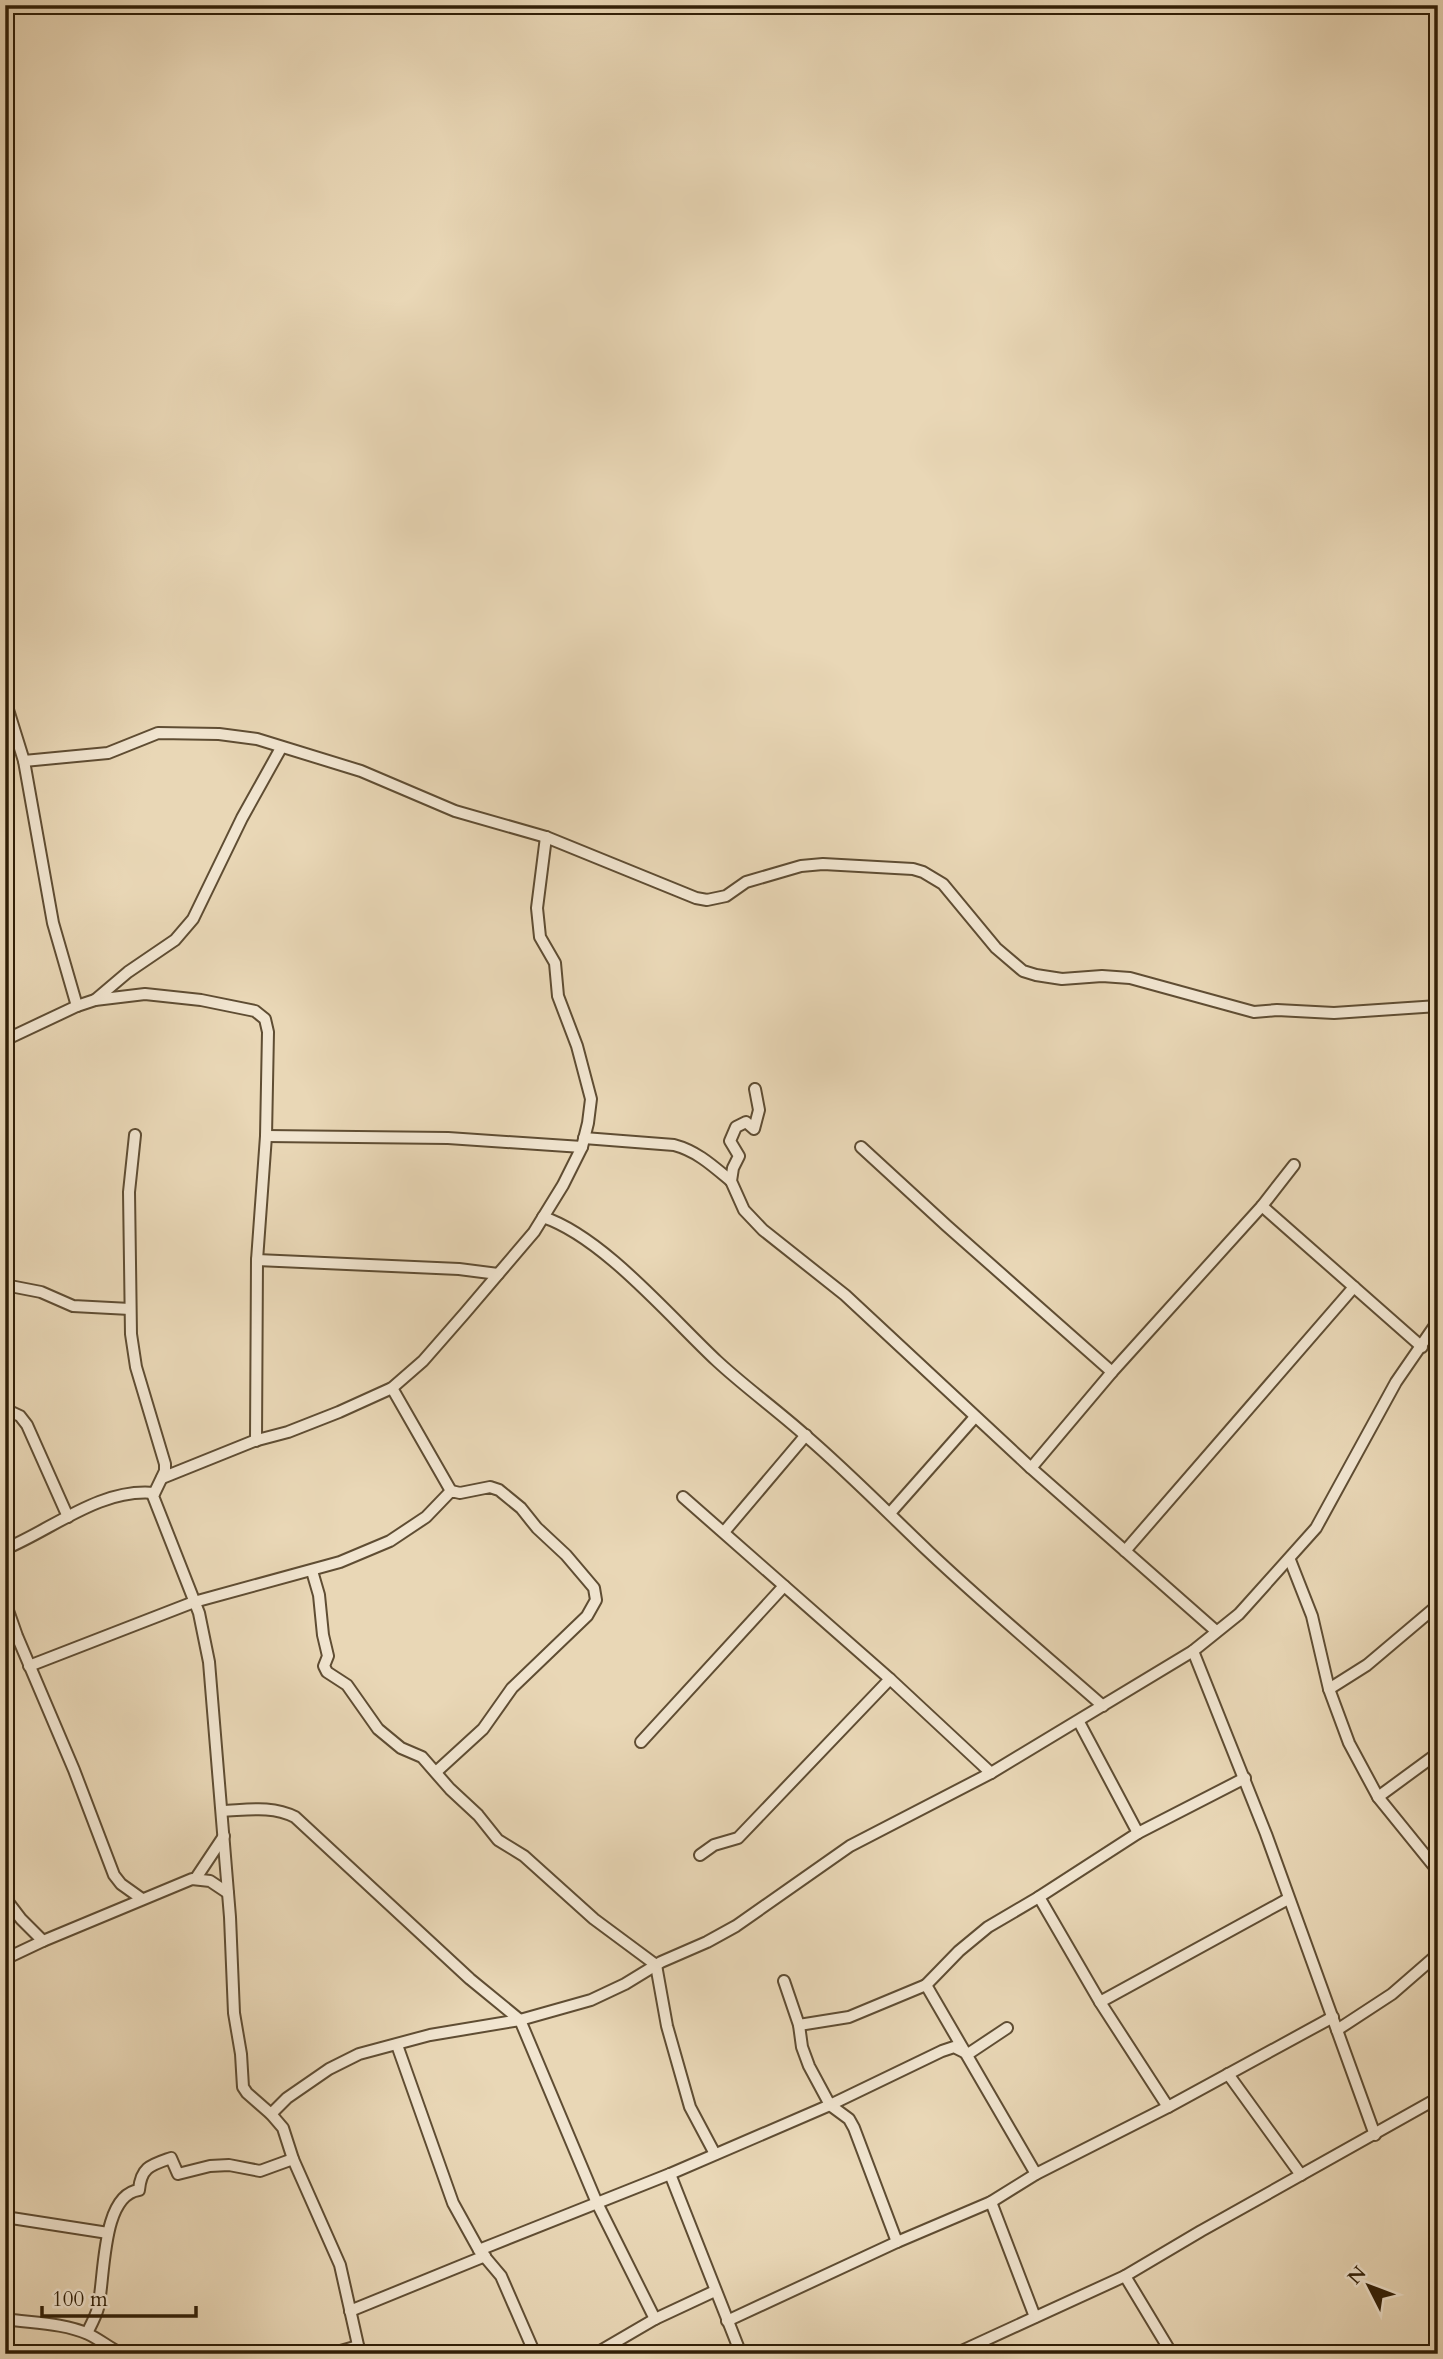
<svg xmlns="http://www.w3.org/2000/svg" width="1443" height="2359" font-family="Cardo,serif">
  <style>
    .lines { fill: none; stroke-linecap: round; stroke-linejoin: round }
    .street-casing { stroke: #5f4d33; stroke-width: 14 }
    .street { stroke: #f1e5d0; stroke-width: 10 }
  </style>
  <rect width="100%" height="100%" fill="#e9d7b6"/>
  <filter id="stains"><feTurbulence type="fractalNoise" baseFrequency=".00286" numOctaves="4"/><feColorMatrix values="0 0 0 0 .2 0 0 0 0 .09 0 0 0 0 .02 0 0 0 .5 -.17"/></filter>
  <radialGradient id="worn" r=".72"><stop offset=".6" stop-color="#630" stop-opacity="0"/><stop offset="1" stop-color="#630" stop-opacity=".3"/></radialGradient>
  <g class="lines">
    <defs>
      <g id="street">
        <polyline points="5,700 24,761 53,923 77,1006"/>
        <polyline points="24,761 108,753 158,733 219,734 257,739 361,771 455,811 546,837 696,898 707,900 726,896 746,882 801,866 823,864 913,869 923,872 943,884 996,948 1023,971 1036,975 1062,979 1102,976 1130,978 1254,1012 1277,1010 1334,1013 1438,1006"/>
        <polyline points="95,1000 128,972 175,940 193,919 242,818 281,748"/>
        <polyline points="5,1040 77,1006 95,1000 145,994 201,1000 255,1011 265,1019 268,1032 266,1136 257,1260 256,1441"/>
        <polyline points="755,1089 759,1110 754,1129 746,1122 736,1127 730,1141 739,1156 733,1168 731,1181 744,1210 763,1230 845,1295 1031,1468 1216,1631"/>
        <polyline points="135,1135 129,1192 131,1334 136,1367 165,1464 165,1471 153,1496 199,1613 209,1662 230,1917 234,2013 241,2054 243,2087 247,2093 271,2114 283,2128 293,2159 340,2265 360,2354"/>
        <polyline points="266,1136 448,1138 582,1147"/>
        <path d="M584,1138l90,7c23,6 39,21 57,36"/>
        <polyline points="861,1147 947,1226 1112,1372"/>
        <polyline points="5,1172 8,1146"/>
        <polyline points="1262,1206 1422,1347"/>
        <path d="M543,1217c60,20 127,100 174,144 28,26 60,49 89,75 43,37 82,77 123,116 56,53 116,103 174,154"/>
        <polyline points="257,1260 459,1269 498,1274"/>
        <polyline points="5,1285 41,1292 73,1306 130,1309"/>
        <polyline points="392,1388 451,1491"/>
        <polyline points="5,1409 20,1416 27,1425 68,1517"/>
        <polyline points="1031,1468 1112,1372 1262,1206 1294,1165"/>
        <polyline points="162,1478 254,1441 288,1432 339,1412 392,1388 423,1361 465,1313 534,1232 563,1185 582,1147 588,1123 591,1099 577,1046 558,996 555,963 540,937 537,908 546,837"/>
        <polyline points="683,1497 890,1679 991,1773"/>
        <polyline points="891,1512 975,1417"/>
        <polyline points="724,1532 806,1435"/>
        <path d="M5,1549c48,-20 95,-61 149,-56"/>
        <polyline points="1125,1551 1354,1287"/>
        <polyline points="1290,1560 1312,1616 1329,1689 1349,1743 1378,1797 1438,1871"/>
        <polyline points="312,1571 319,1595 323,1635 328,1656 324,1666 327,1672 347,1685 378,1729 401,1748 422,1757 450,1789 478,1815 498,1840 524,1856 594,1919 656,1965 667,2026 690,2107 715,2154"/>
        <polyline points="5,1602 17,1636 74,1770 114,1875 121,1884 142,1899"/>
        <polyline points="1193,1651 1266,1834 1375,2135"/>
        <polyline points="29,1666 194,1602 340,1562 390,1541 426,1517 451,1491 460,1493 490,1487 499,1490 521,1508 537,1528 566,1555 594,1588 596,1600 587,1616 512,1688 483,1729 436,1772"/>
        <polyline points="1329,1689 1367,1665 1438,1605"/>
        <polyline points="1079,1722 1138,1833"/>
        <polyline points="641,1742 784,1586"/>
        <polyline points="1378,1797 1438,1753"/>
        <path d="M222,1811c25,-1 50,-6 73,6l175,162 50,41 77,183 58,116"/>
        <polyline points="700,1855 714,1845 738,1838 890,1679"/>
        <polyline points="196,1878 224,1836"/>
        <polyline points="5,1898 21,1919 43,1941"/>
        <polyline points="5,1959 43,1941 192,1879 210,1881 228,1893"/>
        <polyline points="784,1981 799,2025 802,2047 809,2066 830,2105 849,2119 854,2128 897,2242"/>
        <polyline points="926,1985 959,1951 988,1927 1039,1897"/>
        <polyline points="1100,2002 1288,1899"/>
        <polyline points="799,2025 849,2017 926,1985 1036,2174"/>
        <polyline points="1337,2030 1392,1994 1438,1954"/>
        <polyline points="397,2045 453,2203 479,2250 501,2276 535,2354"/>
        <polyline points="1228,2074 1301,2175"/>
        <polyline points="1168,2107 1100,2002 1039,1897 1138,1833 1245,1778"/>
        <polyline points="271,2114 287,2098 329,2069 359,2054 430,2035 520,2020 591,2000 625,1984 661,1962 707,1942 736,1926 850,1846 991,1773 1193,1651 1239,1614 1316,1528 1396,1382 1438,1321"/>
        <polyline points="670,2174 741,2354"/>
        <polyline points="991,2202 1035,2317"/>
        <polyline points="5,2217 108,2233"/>
        <polyline points="479,2250 670,2174 830,2105 942,2051 954,2047 968,2054 1007,2028"/>
        <polyline points="1125,2276 1172,2354"/>
        <polyline points="350,2311 485,2256"/>
        <path d="M5,2319c26,4 59,4 83,15 13,6 22,15 35,20"/>
        <polyline points="727,2321 897,2242 991,2202 1036,2174 1168,2107 1333,2017"/>
        <path d="M87,2333c4,-8 9,-17 11,-25 7,-30 3,-113 41,-118 2,-23 12,-25 32,-32l7,16 32,-8 19,-1 31,6 33,-12"/>
        <polyline points="330,2354 358,2346"/>
        <polyline points="595,2354 655,2319 715,2291"/>
        <polyline points="955,2354 1125,2276 1201,2231 1438,2098"/>
      </g>
    </defs>
    <use href="#street" class="street-casing"/>
    <use href="#street" class="street"/>
  </g>
  <rect width="1443" height="2359" fill="none" stroke="#e9d7b6" stroke-width="28"/>
  <rect x="7" y="7" width="1429" height="2345" fill="none" stroke="#311f07" stroke-width="3.5"/>
  <rect x="14" y="14" width="1415" height="2331" fill="none" stroke="#311f07" stroke-width="2"/>
  <g transform="translate(1369 2286) rotate(312)" stroke="#f1e5d0" stroke-width="5" paint-order="stroke">
  <path d="M0-5L12 26L0 18L-12 26Z" fill="#311f07"/>
  <text y="-10" font-size="19" font-weight="bold" text-anchor="middle" fill="#311f07">N</text>
  </g>
  <path d="M42 2306v10h154v-10" fill="none" stroke="#311f07" stroke-width="3.5"/>
  <text x="52" y="2306" font-size="21" fill="#311f07" stroke="#f1e5d0" stroke-width="5" paint-order="stroke">100 m</text>
  <rect width="100%" height="100%" filter="url(#stains)"/>
  <rect width="100%" height="100%" fill="url(#worn)"/>
</svg>
